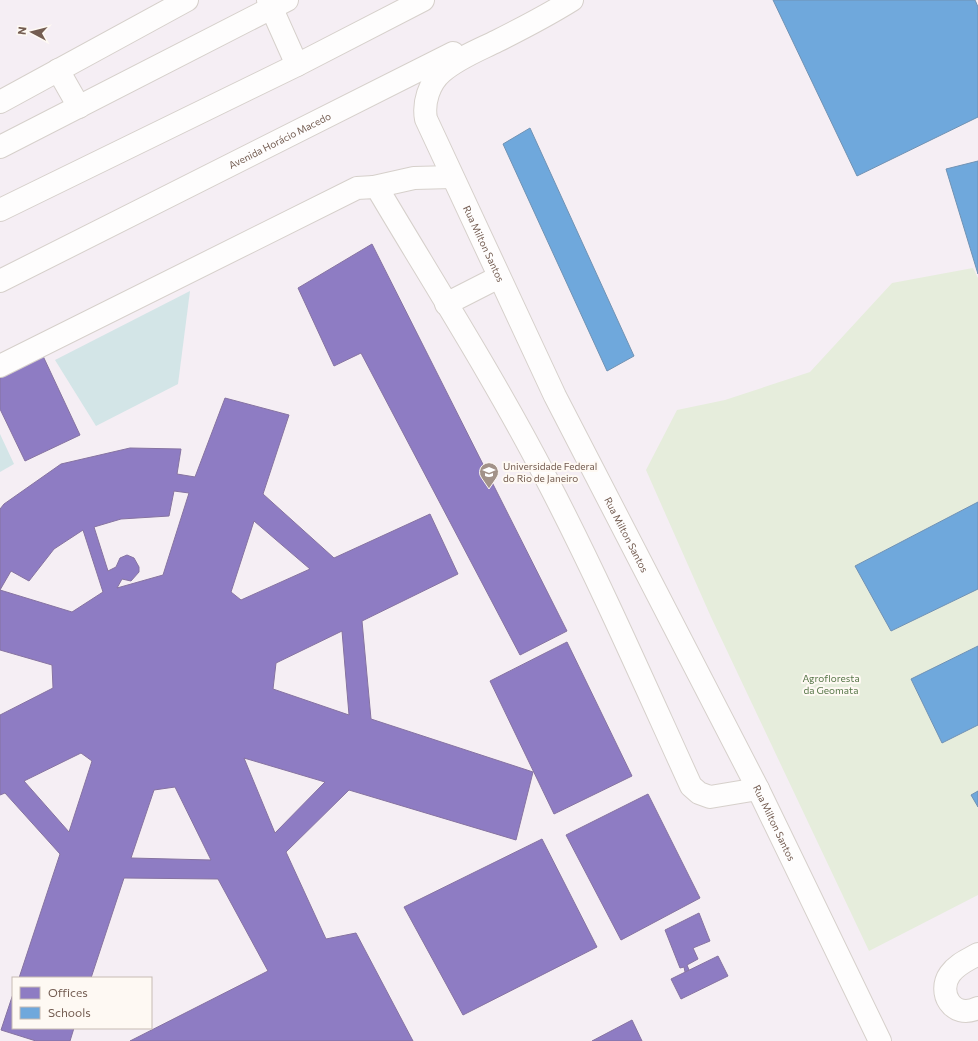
<svg xmlns="http://www.w3.org/2000/svg" width="978" height="1041" font-family="Commissioner,sans-serif">
  <style>
    .education { fill: #f5eef4; fill-rule: evenodd }
    .green { fill: #e6eddc }
    .water { fill: #d3e5e7 }
    .offices { fill: #8e7cc3; stroke: #8673a1; fill-rule: evenodd }
    .schools { fill: #6fa8dc; stroke: #7092b3 }
    .lines { fill: none; stroke-linecap: round; stroke-linejoin: round }
    .minor-casing { stroke: #d6d0cb; stroke-width: 24 }
    .minor { stroke: #fefdfd; stroke-width: 22 }
    .labels { text-anchor: middle; dominant-baseline: central; stroke-width: 4; stroke-linejoin: round; paint-order: stroke }
    .street-label { font-size: 10px; fill: #745d52; stroke: #fef9f3 }
    .poi-label { font-size: 10px; fill: #745d52; stroke: #fef9f3; text-anchor: start }
    .park-label { font-size: 10px; fill: #59784b; stroke: #fef9f3 }
  </style>
  <rect width="100%" height="100%" fill="#f8f4f0"/>
  <path class="education" d="M0,0h978v1041h-978zM13,978h138v50h-138z"/>
  <polygon class="green" points="973,268 978,278 978,502 855,566 891,631 978,589 978,646 911,679 942,743 978,725 978,895 869,951 711,617 646,470 677,410 725,400 810,372 892,283"/>
  <g class="water">
    <polygon points="190,291 178,384 96,426 55,360"/>
    <polygon points="0,434 14,464 0,472"/>
  </g>
  <g class="offices">
    <polygon points="372,244 567,631 520,655 361,353 334,366 298,288"/>
    <polygon points="43,356 80,435 25,461 0,409 0,377"/>
    <path d="M225,398l64,17 -26,79 71,64 96,-44 28,60 -96,47 9,98 162,53 -17,68 -167,-50 -63,62 40,87 30,-6 57,108h-283l138,-70 -50,-92 -94,-1 -33,100h-72l41,-124 -55,-61 -5,2v-80l53,-27 -1,-23 -52,-15v-141l4,-5 57,-40 69,-16 51,1 -4,25 18,3zM174,491l15,2 -26,82 -46,13 5,-9 9,2 8,-9v-5l-5,-9 -7,-3 -7,3 -4,9 -8,4 -14,-44 27,-8 48,-3zM254,521l56,48 -69,31 -10,-8zM83,530l20,62 -31,20 -72,-22 11,-19 18,10 25,-32zM342,631l7,84 -76,-26 3,-26zM81,753l11,8 -23,71 -45,-51zM244,758l81,24 -50,51zM175,787l36,73 -80,-2 23,-68z"/>
    <polygon points="567,642 632,776 554,814 490,681"/>
    <polygon points="648,794 700,898 621,940 566,835"/>
    <polygon points="542,839 597,947 463,1015 404,907"/>
    <polygon points="699,913 710,941 693,948 698,959 687,965 689,970 685,972 684,967 680,968 665,930"/>
    <polygon points="718,956 728,976 681,999 671,979"/>
    <polygon points="13,994 13,1028 74,1028 70,1041 36,1041 1,1030"/>
    <polygon points="632,1020 642,1041 592,1041"/>
  </g>
  <g class="schools">
    <polygon points="773,0 975,0 978,7 978,117 857,176"/>
    <polygon points="530,128 634,356 607,371 503,144"/>
    <polygon points="978,161 978,274 946,169"/>
    <polygon points="978,502 978,589 891,631 855,566"/>
    <polygon points="978,646 978,725 942,743 911,679"/>
    <polygon points="978,791 978,807 971,795"/>
  </g>
  <g class="lines">
    <defs>
      <g id="minor">
        <polyline points="268,0 297,65"/>
        <path id="s1" d="M572,0c-24,15 -49,28 -75,41 -18,9 -39,17 -55,31 -13,11 -19,31 -16,47l129,277 203,393 122,252"/>
        <polyline points="58,70 79,107"/>
        <polyline points="0,102 187,0"/>
        <polyline points="0,147 287,0"/>
        <polyline points="374,187 414,178 452,177"/>
        <polyline points="0,210 297,65 423,0"/>
        <path id="s2" d="M0,281l453,-228"/>
        <polyline points="446,304 499,277"/>
        <path d="M0,366l357,-178 17,-1 5,4c57,96 117,190 168,289 52,100 97,203 144,306l8,7 11,4 48,-8"/>
        <path d="M978,954c-10,6 -21,10 -28,20 -13,18 2,46 28,34"/>
      </g>
    </defs>
    <use href="#minor" class="minor-casing"/>
    <use href="#minor" class="minor"/>
  </g>
  <defs>
    <symbol id="university-pin" viewBox="-11 -11 22 30"><path d="M0 17L-7.5 6A9.5 9.5 0 1 1 7.5 6Z" fill="#a29289" stroke="#fef9f3"/><path d="M0-5L7-2L0 1L-7-2ZM-4 1L0 2.5L4 1V4Q0 6-4 4Z" fill="#fff"/></symbol>
  </defs>
  <g fill-rule="evenodd">
    <use href="#university-pin" x="478" y="461" width="22" height="30"/>
  </g>
  <g class="labels">
    <g class="street-label">
      <text stroke="none"><textPath href="#s2" startOffset="313">Avenida Horácio Macedo</textPath></text>
      <text stroke="none"><textPath href="#s1" startOffset="338">Rua Milton Santos</textPath></text>
      <text stroke="none"><textPath href="#s1" startOffset="662">Rua Milton Santos</textPath></text>
      <text stroke="none"><textPath href="#s1" startOffset="986">Rua Milton Santos</textPath></text>
    </g>
    <g class="poi-label">
      <text x="503" y="466">Universidade Federal<tspan x="503" dy="12">do Rio de Janeiro</tspan></text>
    </g>
    <g class="park-label">
      <text x="831" y="678">Agrofloresta<tspan x="831" dy="12">da Geomata</tspan></text>
    </g>
  </g>
  <rect x="12" y="977" width="140" height="52" fill="#fef9f3" stroke="#c7bbb3"/>
  <rect x="20" y="987" width="20" height="12" fill="#8e7cc3" stroke="#c7bbb3"/>
  <text x="48" y="997" font-size="12" fill="#745d52">Offices</text>
  <rect x="20" y="1007" width="20" height="12" fill="#6fa8dc" stroke="#c7bbb3"/>
  <text x="48" y="1017" font-size="12" fill="#745d52">Schools</text>
  <g transform="translate(32 32) rotate(277)" stroke="#fef9f3" stroke-width="3" paint-order="stroke">
  <path d="M0-3L7 15L0 10L-7 15Z" fill="#745d52"/>
  <text y="-6" font-size="11" font-weight="bold" text-anchor="middle" fill="#745d52">N</text>
  </g>
</svg>
